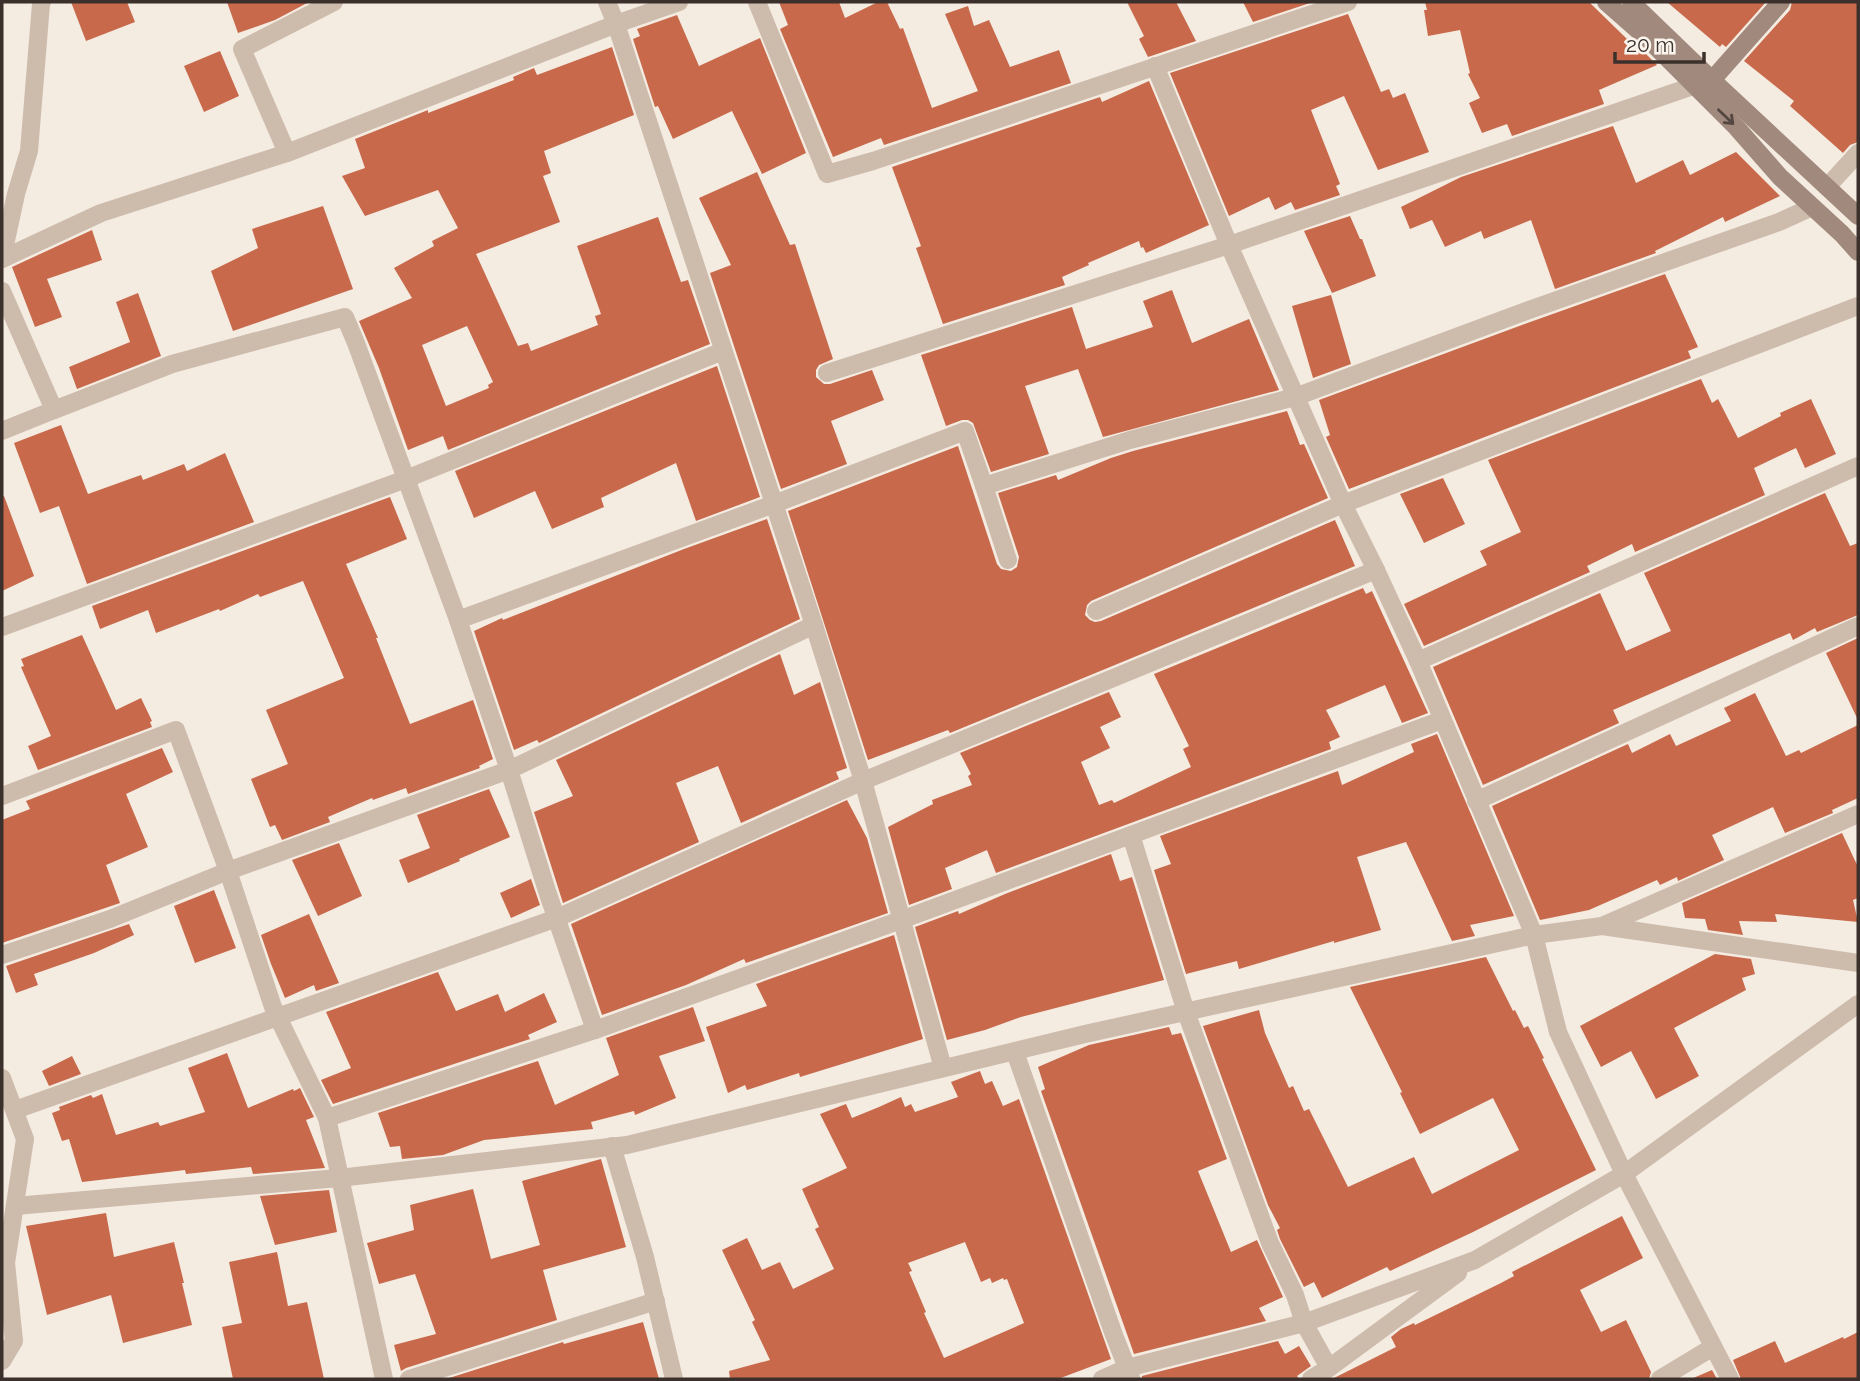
<svg xmlns="http://www.w3.org/2000/svg" width="1860" height="1381" font-family="Raleway,sans-serif">
  <style>
    .building { fill: #c8694b; fill-rule: evenodd }
    .lines { fill: none; stroke-linecap: round; stroke-linejoin: round }
    .street { stroke: #cdbbac; stroke-width: 18 }
    .secondary { stroke: #a18a7d; stroke-width: 18 }
    .oneway { stroke: #544640 }
  </style>
  <rect width="100%" height="100%" fill="#f4ebe1"/>
  <g class="building">
    <polygon points="71,2 127,2 135,22 86,41"/>
    <polygon points="227,2 309,2 275,20 238,33"/>
    <polygon points="779,2 839,2 845,18 878,2 887,2 900,29 903,28 932,108 978,91 945,14 968,6 974,26 989,20 1010,67 1059,50 1071,83 884,145 881,138 833,157 780,29 788,25"/>
    <polygon points="1127,2 1176,2 1196,41 1148,57 1139,39 1144,36"/>
    <polygon points="1243,2 1313,2 1253,22"/>
    <polygon points="1425,2 1589,2 1627,39 1630,38 1657,65 1599,90 1604,104 1512,136 1507,124 1482,133 1469,103 1480,98 1468,74 1470,73 1460,30 1428,36 1424,10 1427,10"/>
    <polygon points="1667,2 1766,2 1726,47 1722,44 1720,47"/>
    <polygon points="1792,2 1858,2 1858,142 1850,145 1843,153 1790,106 1794,101 1744,61 1790,10"/>
    <polygon points="1348,14 1381,92 1389,89 1393,98 1405,93 1429,152 1378,170 1344,96 1311,110 1340,184 1336,186 1340,195 1295,210 1291,202 1275,210 1269,197 1229,216 1170,73"/>
    <polygon points="677,15 699,66 760,38 806,153 762,174 732,111 673,139 658,106 655,107 633,39 640,36 637,29"/>
    <path d="M612,47l22,68 -90,36 7,22 -8,3 17,46 -84,32 42,92 10,-3 3,8 67,-26 -3,-9 6,-2 -24,-68 81,-29 23,65 7,-2 22,64 -262,106 -5,-14 -35,14 -29,-82 -20,-47 53,-23 -18,-30 40,-22 -2,-5 26,-13 -20,-38 -73,26 -23,-40 23,-8 -10,-29 73,-29v3l86,-33 -1,-3 21,-9 3,7zM467,326l26,56 -5,3 1,3 -43,18 -24,-61z"/>
    <polygon points="220,51 239,96 204,112 184,66"/>
    <polygon points="1149,81 1209,225 1146,253 1143,247 1141,248 1139,241 1088,263 1089,265 1062,277 1065,285 943,324 916,248 921,246 892,167 1100,97 1102,102"/>
    <polygon points="1613,126 1636,183 1683,160 1690,175 1736,152 1780,196 1725,222 1723,217 1655,251 1656,253 1555,289 1531,220 1484,239 1481,231 1445,247 1432,220 1410,229 1401,207 1461,177"/>
    <polygon points="757,172 790,245 795,244 833,359 819,365 816,370 816,377 824,384 830,384 872,370 884,400 831,421 847,464 781,489 710,273 731,265 699,198"/>
    <polygon points="323,206 353,289 233,331 211,271 258,248 252,229"/>
    <polygon points="1350,216 1360,239 1362,239 1376,276 1332,293 1304,231"/>
    <polygon points="92,230 102,260 47,279 62,317 35,327 12,267"/>
    <polygon points="1665,274 1698,347 1688,351 1691,358 1349,489 1326,437 1330,435 1319,400 1533,321"/>
    <polygon points="1172,290 1192,343 1249,319 1279,390 1103,437 1078,369 1025,386 1049,454 991,472 973,423 968,420 962,420 946,426 921,355 1072,307 1086,349 1153,327 1143,301"/>
    <polygon points="138,293 161,356 77,389 69,367 130,342 116,302"/>
    <polygon points="1331,295 1351,364 1313,378 1292,306"/>
    <polygon points="717,366 760,497 696,521 676,463 601,498 604,507 552,529 535,491 474,518 455,471"/>
    <polygon points="1701,379 1712,403 1718,399 1738,438 1781,416 1780,413 1811,399 1836,454 1805,468 1796,448 1754,468 1765,495 1635,552 1632,544 1587,566 1590,572 1424,646 1404,604 1487,565 1480,551 1521,532 1488,460"/>
    <polygon points="1287,411 1300,445 1304,444 1328,498 1091,601 1087,605 1085,615 1090,620 1095,622 1101,621 1335,520 1355,566 950,733 948,730 868,760 788,511 958,446 997,564 1001,569 1011,571 1017,567 1019,557 998,493 1056,475 1058,480 1111,458 1133,451"/>
    <polygon points="61,425 88,494 141,475 143,480 184,464 187,471 225,453 254,522 87,584 59,506 40,513 14,443"/>
    <polygon points="1443,478 1465,524 1424,543 1400,494"/>
    <polygon points="1825,493 1850,546 1858,543 1858,615 1817,632 1815,628 1793,640 1790,633 1613,710 1619,723 1483,785 1433,667 1600,593 1626,651 1671,631 1644,573"/>
    <polygon points="4,496 34,576 2,591 2,497"/>
    <polygon points="390,497 407,539 346,564 378,638 376,638 410,724 473,700 493,759 479,766 480,768 408,794 406,788 373,800 372,798 328,817 330,822 282,840 275,825 270,827 251,779 288,764 266,710 344,678 303,581 260,597 258,594 220,611 219,609 156,633 148,610 100,629 92,606"/>
    <polygon points="767,519 800,619 539,743 537,740 514,750 474,631 502,618 503,620 684,549"/>
    <polygon points="1363,588 1366,594 1372,591 1428,713 1402,723 1385,685 1326,710 1340,737 1329,742 1331,749 996,873 987,850 945,868 952,889 909,905 888,827 933,804 932,800 972,785 968,776 971,774 960,753 1109,692 1121,717 1100,727 1110,748 1081,762 1099,805 1112,800 1114,803 1191,767 1183,749 1189,746 1154,674"/>
    <polygon points="82,635 116,710 141,698 152,721 150,722 152,727 38,770 28,746 51,736 21,667 24,666 21,659"/>
    <polygon points="1858,638 1858,720 1826,653"/>
    <polygon points="780,654 794,695 820,682 847,768 836,772 839,779 741,823 718,766 676,783 699,842 563,903 534,812 573,796 556,760"/>
    <polygon points="1755,693 1786,756 1799,750 1801,753 1858,725 1858,798 1832,810 1833,813 1785,833 1773,807 1712,835 1724,860 1678,881 1677,877 1660,885 1657,880 1589,910 1540,920 1492,806 1628,744 1632,753 1670,734 1676,746 1731,721 1724,708"/>
    <polygon points="1437,734 1514,916 1470,925 1475,936 1452,941 1406,842 1357,857 1381,930 1334,943 1334,941 1239,969 1237,961 1186,974 1154,870 1171,864 1160,836 1338,771 1342,785 1414,752 1411,744"/>
    <polygon points="162,748 173,772 126,794 148,847 106,865 120,903 2,943 2,820 30,809 26,801"/>
    <polygon points="489,789 510,837 459,859 460,861 408,883 399,860 430,848 417,815"/>
    <polygon points="847,800 867,838 888,913 746,963 744,959 686,985 602,1015 571,924"/>
    <polygon points="1842,833 1858,867 1858,898 1853,900 1858,922 1775,914 1777,922 1739,921 1743,935 1708,930 1705,919 1685,918 1682,903"/>
    <polygon points="339,843 362,896 318,916 292,860"/>
    <polygon points="1111,854 1120,881 1132,877 1164,980 1021,1017 985,1030 947,1040 915,927 958,911 959,914 1005,894"/>
    <polygon points="531,879 540,905 511,918 500,893"/>
    <polygon points="214,890 236,948 195,963 174,906"/>
    <polygon points="309,914 339,983 316,991 314,985 285,998 271,964 261,935"/>
    <polygon points="129,924 134,935 94,953 34,974 38,985 16,993 6,966"/>
    <polygon points="894,935 923,1039 800,1077 799,1073 747,1090 745,1085 728,1093 706,1027 767,1006 756,984"/>
    <polygon points="1715,954 1751,959 1755,974 1742,978 1746,990 1674,1028 1699,1076 1656,1099 1631,1051 1601,1067 1580,1026"/>
    <polygon points="1486,957 1513,1011 1515,1010 1524,1028 1528,1026 1544,1058 1542,1059 1596,1170 1473,1232 1390,1271 1387,1267 1322,1298 1314,1282 1304,1287 1280,1239 1277,1230 1280,1228 1268,1205 1203,1026 1259,1010 1265,1033 1289,1088 1293,1086 1304,1111 1309,1109 1348,1187 1414,1157 1432,1194 1519,1150 1493,1098 1420,1134 1400,1093 1402,1092 1350,987"/>
    <polygon points="438,972 456,1011 498,994 505,1012 544,993 557,1022 528,1035 530,1039 333,1104 321,1080 351,1068 326,1012"/>
    <polygon points="693,1007 705,1041 659,1056 676,1098 635,1115 634,1111 591,1122 593,1129 484,1140 443,1155 402,1159 400,1146 390,1147 378,1113 538,1061 555,1105 619,1075 606,1038"/>
    <polygon points="1169,1027 1172,1035 1181,1033 1227,1159 1198,1171 1231,1252 1257,1240 1283,1297 1259,1308 1266,1321 1134,1354 1041,1091 1045,1089 1038,1067 1089,1045"/>
    <polygon points="227,1053 248,1108 293,1089 294,1091 300,1088 314,1117 306,1120 325,1168 253,1174 251,1167 186,1174 185,1170 82,1182 69,1139 62,1141 52,1113 60,1110 59,1107 91,1095 93,1098 102,1094 116,1135 158,1122 160,1126 205,1112 188,1068"/>
    <polygon points="72,1056 81,1074 49,1086 42,1071"/>
    <path d="M980,1071l5,13 7,-3 11,25 16,-7 92,260 -53,20h-328l-1,-8 41,-11 -18,-38 3,-2 -33,-70 25,-12 15,32 18,-8 13,27 41,-20 -19,-40 4,-2 -17,-38 45,-21 -27,-54 26,-10 6,14 27,-11 22,-10 4,10 6,-3 4,8 43,-15 -7,-15zM965,1242l16,40 9,-4 2,5 11,-5 1,2 3,-1 17,44 -80,35 -20,-45 2,-1 -17,-40 3,-1 -4,-8z"/>
    <polygon points="601,1159 626,1247 543,1270 557,1320 406,1368 401,1371 394,1345 436,1334 415,1274 379,1284 367,1243 414,1230 410,1205 473,1189 491,1259 540,1245 522,1181"/>
    <polygon points="329,1190 337,1232 275,1245 260,1196"/>
    <polygon points="106,1213 114,1257 174,1242 184,1283 182,1283 192,1325 123,1343 111,1295 47,1315 26,1226"/>
    <polygon points="1622,1216 1643,1258 1580,1290 1601,1332 1626,1320 1651,1372 1649,1379 1332,1379 1396,1347 1391,1337 1401,1329 1414,1323 1415,1325 1501,1283 1514,1276 1512,1272"/>
    <polygon points="277,1252 288,1306 307,1302 324,1379 233,1379 222,1327 242,1323 229,1262"/>
    <polygon points="643,1322 659,1379 446,1379 563,1342 564,1344"/>
    <polygon points="1858,1332 1858,1379 1741,1379 1733,1360 1775,1341 1785,1363 1843,1337 1844,1339"/>
    <polygon points="1278,1341 1285,1354 1299,1346 1311,1366 1297,1376 1299,1379 1142,1379 1142,1376"/>
    <polygon points="1712,1370 1717,1379 1691,1379"/>
  </g>
  <g class="lines">
    <g class="street">
      <polyline points="607,2 616,24 814,625 863,781 943,1068"/>
      <polyline points="757,2 827,174 873,161 1348,2"/>
      <polyline points="1155,66 1229,245 1343,504 1376,570 1418,661 1534,935 1558,1032 1624,1174 1730,1379"/>
      <polyline points="287,153 242,49 334,2"/>
      <polyline points="1827,187 1858,153"/>
      <polyline points="2,249 5,245 16,194 29,151 41,4 42,2"/>
      <polyline points="2,259 101,213 287,153 616,24 679,2"/>
      <polyline points="2,291 54,410 172,364 345,317 356,343 458,620 509,770 547,891 595,1030"/>
      <polyline points="827,373 1229,245 1693,86"/>
      <polyline points="2,431 54,410"/>
      <polyline points="984,486 1008,560"/>
      <polyline points="1096,611 1343,504 1858,306"/>
      <polyline points="458,620 774,504 965,431 984,486 1130,440 1295,397 1529,310 1779,222 1812,207"/>
      <polyline points="2,627 406,479 723,351"/>
      <polyline points="1418,661 1858,466"/>
      <polyline points="2,796 176,730 228,871 273,1007 327,1118 384,1379"/>
      <polyline points="1476,801 1858,626"/>
      <polyline points="1131,835 1186,1012 1270,1243 1295,1295 1304,1323 1329,1368"/>
      <polyline points="1602,926 1858,814"/>
      <polyline points="2,955 110,919 228,871 509,770 814,625"/>
      <polyline points="1015,1052 1114,1335 1131,1378"/>
      <polyline points="2,1078 25,1139 6,1263 14,1341 2,1361"/>
      <polyline points="15,1110 557,918 863,781 1376,570"/>
      <polyline points="327,1118 595,1030 901,920 1442,720"/>
      <polyline points="612,1146 645,1257 674,1379"/>
      <polyline points="15,1206 339,1178 627,1145 1085,1034 1534,935 1602,926 1858,963"/>
      <polyline points="409,1379 656,1301"/>
      <polyline points="1102,1379 1127,1368 1304,1323 1475,1260 1624,1174 1858,1004"/>
      <polyline points="1311,1379 1329,1368 1458,1273"/>
      <polyline points="1660,1379 1713,1347"/>
    </g>
    <g class="secondary">
      <polyline points="1606,2 1648,39 1737,128 1780,177 1842,234 1858,252"/>
      <polyline points="1631,2 1712,80 1858,216"/>
      <polyline points="1712,80 1781,2"/>
    </g>
  </g>
  <defs><path id="oneway-shaft" d="M-6 0H5M1.5-3L5.5 0L1.5 3" fill="none" stroke-width="1.6" stroke-linecap="round" stroke-linejoin="round" transform="scale(1.75)"/></defs>
  <use class="oneway" href="#oneway-shaft" transform="translate(1726 117) rotate(44)"/>
  <rect width="1860" height="1381" fill="none" stroke="#3b302b" stroke-width="7"/>
  <path d="M1615 52v10h89v-10" fill="none" stroke="#3b302b" stroke-width="3.5"/>
  <text x="1626" y="52" font-size="21" fill="#3b302b" stroke="#fbf5ee" stroke-width="5" paint-order="stroke">20 m</text>
</svg>
